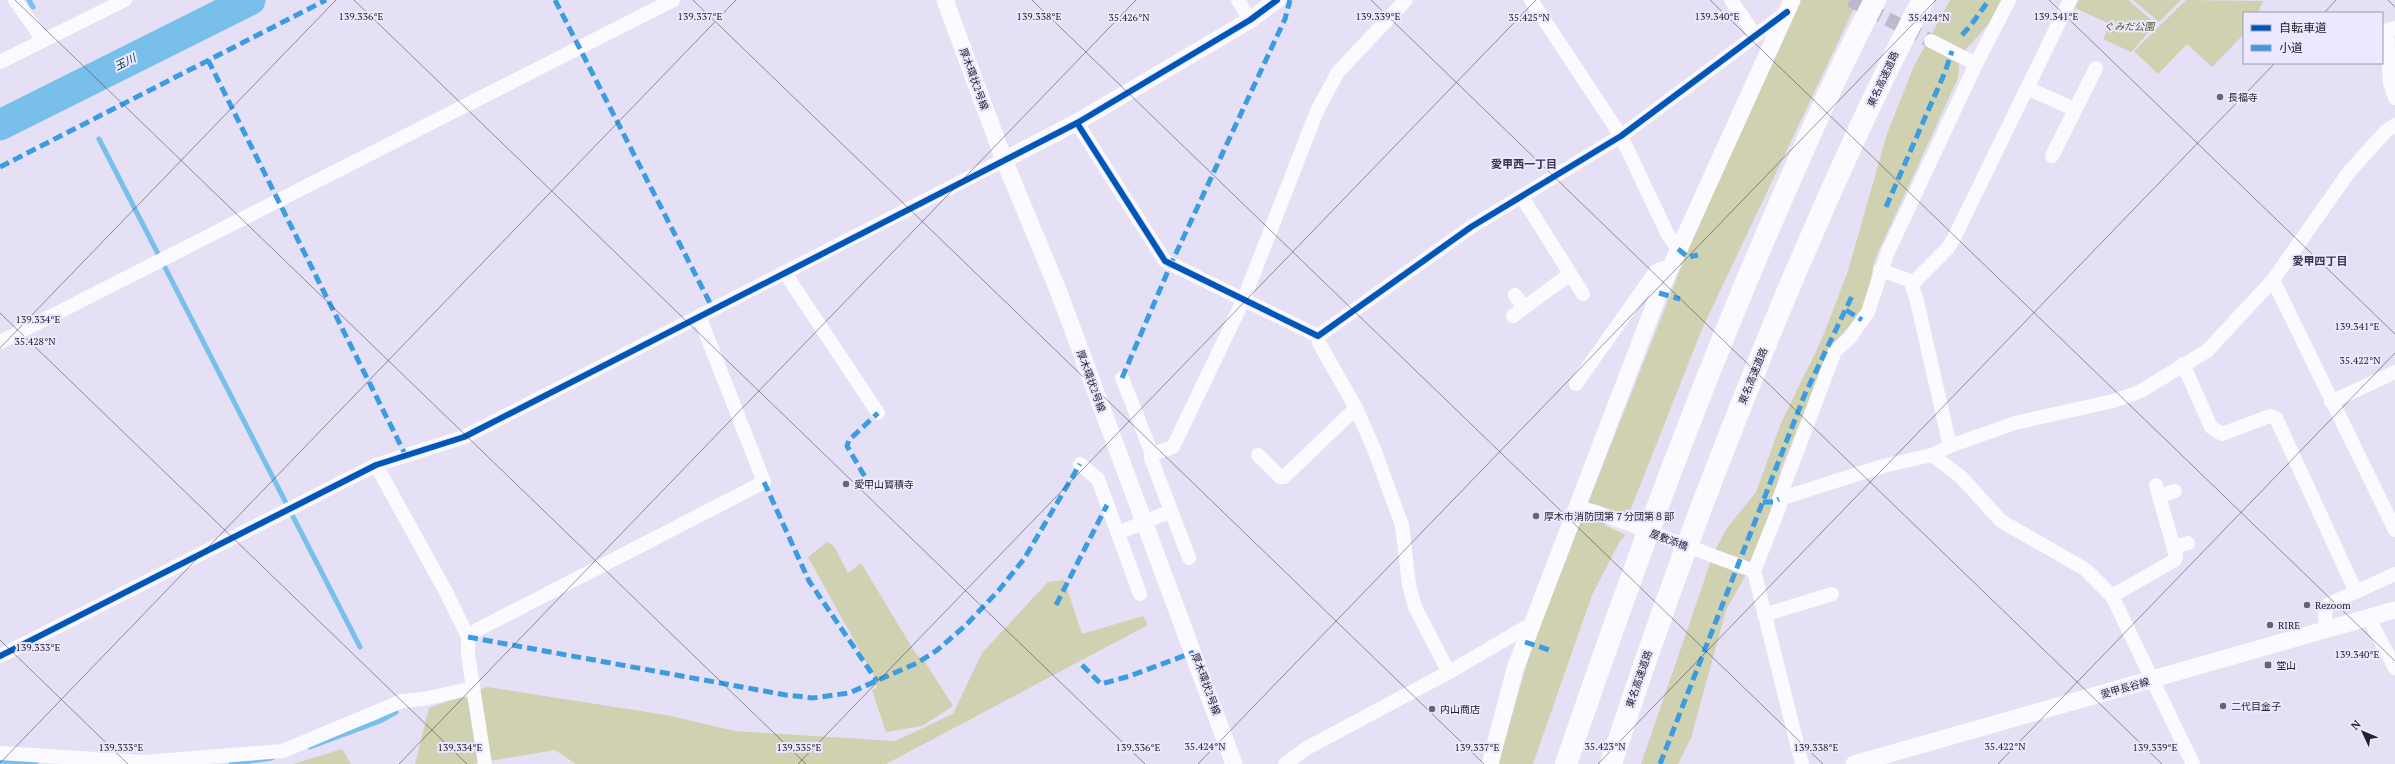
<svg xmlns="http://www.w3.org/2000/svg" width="2395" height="764" font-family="'PT Serif','Noto Sans JP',serif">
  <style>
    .green { fill: #cfd1b0 }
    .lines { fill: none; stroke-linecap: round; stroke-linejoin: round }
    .stream { stroke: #78c0eb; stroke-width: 5 }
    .river { stroke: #78c0eb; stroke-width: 31 }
    .minor-tunnel { stroke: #bebace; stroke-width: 14; stroke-dasharray: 14 7; stroke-linecap: butt }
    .minor { stroke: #fbfafe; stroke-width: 14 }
    .tertiary { stroke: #fbfafe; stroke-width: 17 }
    .motorway { stroke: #fbfafe; stroke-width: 22 }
    .quiet { stroke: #3c9ce1; stroke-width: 5; stroke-dasharray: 10 5; stroke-linecap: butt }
    .cycleway-casing { stroke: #ece8ff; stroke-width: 8 }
    .cycleway { stroke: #0057b8; stroke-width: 6 }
    .ticks { fill: none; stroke: #24222f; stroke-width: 1; stroke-opacity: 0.45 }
    .poi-dot { fill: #686475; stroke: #ece8ff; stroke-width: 1.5 }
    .labels { text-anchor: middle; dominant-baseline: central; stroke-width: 4; stroke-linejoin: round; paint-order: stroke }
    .park-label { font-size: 10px; font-style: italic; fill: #565a28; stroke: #ece8ff }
    .street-label { font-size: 10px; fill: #24222f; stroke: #ece8ff }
    .poi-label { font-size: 10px; fill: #24222f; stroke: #ece8ff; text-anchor: start }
    .water-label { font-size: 11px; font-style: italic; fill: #084560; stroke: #ece8ff }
    .neighbourhood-label { font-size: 11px; font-weight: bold; fill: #393350; stroke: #ece8ff }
    .ticks-label { font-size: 10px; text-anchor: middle; fill: #24222f; stroke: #ece8ff; stroke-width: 4; stroke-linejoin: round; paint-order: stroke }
  </style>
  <rect width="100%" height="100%" fill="#e5e0f6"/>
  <g class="green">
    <polygon points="1799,0 1858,0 1702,329 1626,521 1608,512 1604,525 1626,535 1620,541 1592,595 1533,764 1498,764 1528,660 1578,523 1591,514 1588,503 1686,255"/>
    <polygon points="1950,0 2003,0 1993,19 1960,56 1958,78 1875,259 1864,310 1831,346 1781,469 1770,513 1751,566 1726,610 1691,738 1678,764 1641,764 1714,552 1727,528 1756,492 1781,423 1821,341 1848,271 1887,134 1914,66"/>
    <polygon points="2079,0 2128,0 2156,24 2131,52 2103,39 2110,24 2075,8"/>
    <polygon points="2133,0 2181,0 2159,22"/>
    <polygon points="2186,0 2263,1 2258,13 2244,13 2244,34 2212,67 2187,44 2158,74 2134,51"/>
    <polygon points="827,542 834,546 848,573 861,563 916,654 925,662 953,706 922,726 886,732 872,690 877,688 874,676 808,557"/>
    <polygon points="1064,580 1082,634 1143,616 1148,625 886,764 576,764 555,750 472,764 415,764 429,708 487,687 666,715 735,731 895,741 953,714 982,653 1048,582"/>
    <polygon points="342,749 351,764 293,764"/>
  </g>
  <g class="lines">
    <g class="stream">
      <polyline points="29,0 33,7"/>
      <polyline points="99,139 360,647"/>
      <polyline points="310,747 380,721 396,712"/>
      <polyline points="0,761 36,764"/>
      <polyline points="231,764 272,758"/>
    </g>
    <polyline class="river" points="0,125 250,0"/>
    <polyline class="minor-tunnel" points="1850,0 1931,41"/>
    <g class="minor">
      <polyline points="15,0 43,40"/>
      <polyline points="1238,0 1250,20"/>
      <polyline points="1531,0 1621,136 1668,235 1678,249"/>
      <polyline points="1731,0 1755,35"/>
      <polyline points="2395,28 2387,30 2390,83 2395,98"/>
      <polyline points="1931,41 1976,64"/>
      <polyline points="0,62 125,0"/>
      <polyline points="2027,88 2074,109"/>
      <polyline points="1077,123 1165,261 1318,336 1471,227 1621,136 1787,12"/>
      <polyline points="2052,156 2096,68"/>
      <polyline points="1522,197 1583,294"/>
      <polyline points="1880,270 1914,282"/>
      <polyline points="785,273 878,413"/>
      <polyline points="2273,280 2395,530"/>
      <polyline points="1515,295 1524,307"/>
      <polyline points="1513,316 1570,274"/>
      <polyline points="1318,336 1319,343 1356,408 1374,449 1402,525 1409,585 1415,607 1445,665 1451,671 1533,623"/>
      <polyline points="0,342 673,0"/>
      <polyline points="2183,364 2211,427 2222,434 2270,416 2276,418 2356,592"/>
      <polyline points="1122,378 1152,454"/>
      <polyline points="1576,384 1656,271 1671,266"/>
      <polyline points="2331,402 2395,372"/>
      <polyline points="1950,446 1916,297 1912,287 1914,282 1948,248 1954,238 2070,0"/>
      <polyline points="1258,455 1280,477 1284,477 1356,408"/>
      <polyline points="1932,455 1961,477 2001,521 2085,569 2112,596 2193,764"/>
      <polyline points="1080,464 1098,479 1140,594"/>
      <polyline points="376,465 446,592 468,637 468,655 485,764"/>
      <polyline points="2160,496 2175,491"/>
      <polyline points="1779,499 1883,466 1932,455 1950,446 2015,423 2113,401 2139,392 2207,351 2273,280 2349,172 2386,131 2395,125"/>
      <polyline points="1576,507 1596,512 1754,571"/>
      <polyline points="1118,533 1171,511"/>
      <polyline points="2174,547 2188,543"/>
      <polyline points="1189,558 1151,458 1152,454 1173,447 1243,301 1317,111 1338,72 1406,0"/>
      <polyline points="2112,596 2175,560 2176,556 2156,485"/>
      <polyline points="1764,615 1832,594"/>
      <polyline points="2368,617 2395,668"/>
      <polyline points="2326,630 2325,613 2329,604 2395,574"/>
      <polyline points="468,637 477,630 764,482 699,316"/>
      <polyline points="0,656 376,465 464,437 1004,160"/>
      <polyline points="0,753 144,762 283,751 402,701 423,699 473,688"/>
      <polyline points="1285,764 1307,748 1451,671"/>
      <polyline points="1802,764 1754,571 1780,506 1779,499 1835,351 1849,339 1868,312 1887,254 1976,64 2009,0"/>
    </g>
    <g class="tertiary">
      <polyline points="945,0 1004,160 1058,290 1234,764"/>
      <polyline points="1004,160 1079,121 1250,20 1277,0"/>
      <polyline points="1490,764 1515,669 1659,293 1792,0"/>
      <polyline points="1854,764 2395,610"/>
    </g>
    <g class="motorway">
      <path d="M1566,764c61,-179 126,-357 201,-531 34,-79 68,-157 108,-233"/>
      <path d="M1611,764c52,-161 112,-318 177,-474 42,-98 85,-196 135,-290"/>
    </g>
    <g class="quiet">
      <polyline points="555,0 713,309"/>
      <polyline points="1962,35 1971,25 1989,0"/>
      <polyline points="208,60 406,456"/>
      <polyline points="0,167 326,0"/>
      <polyline points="1886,207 1945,72 1952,51"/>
      <polyline points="1678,249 1688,257 1698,255"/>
      <polyline points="1659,293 1680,299"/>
      <polyline points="1846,310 1862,320"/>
      <polyline points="1122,378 1171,264 1285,19 1290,0"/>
      <polyline points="764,482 809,581 877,681"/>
      <polyline points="872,489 847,446 849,440 878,413"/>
      <polyline points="1763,502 1773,502 1779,499"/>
      <polyline points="1056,605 1107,505"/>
      <polyline points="468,637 786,695 813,698 849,693 917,663 936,651 965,626 999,590 1024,559 1080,464"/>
      <polyline points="1525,642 1549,650"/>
      <polyline points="1082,665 1101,684 1130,676 1194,652"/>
      <polyline points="1660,764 1805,394 1853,294"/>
    </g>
    <defs>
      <g id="cycleway">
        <polyline points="1077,123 1165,261 1318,336 1471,227 1621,136 1787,12"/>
        <polyline points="0,656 376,465 464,437 785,273 1077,123 1250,20 1277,0"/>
      </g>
    </defs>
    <use href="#cycleway" class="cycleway-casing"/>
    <use href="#cycleway" class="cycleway"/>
  </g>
  <path class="ticks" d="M15,0l791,764M354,0l791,764M693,0l791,764M1032,0l791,764M1371,0l791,764M1710,0l685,661M2049,0l346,334M2388,0l7,7M2324,13l12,-13M0,313l467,451M0,348l336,-348M0,640l128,124M0,763l736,-763M399,764l737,-764M798,764l738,-764M1198,764l738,-764M1598,764l677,-701M1998,764l397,-411"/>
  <g class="poi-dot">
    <circle cx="2220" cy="97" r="4"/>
    <circle cx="846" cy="484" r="4"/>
    <circle cx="1536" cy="516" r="4"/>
    <circle cx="2307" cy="605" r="4"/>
    <circle cx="2270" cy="625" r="4"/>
    <rect x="2264" y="661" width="8" height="8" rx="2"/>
    <circle cx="2223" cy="706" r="4"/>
    <circle cx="1432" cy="709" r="4"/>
  </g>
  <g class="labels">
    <g class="park-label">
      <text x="2129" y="26">ぐみだ公園</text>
    </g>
    <g class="street-label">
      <text transform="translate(974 79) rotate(70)">厚木環状2号線</text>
      <text transform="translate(1883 79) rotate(-65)">東名高速道路</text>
      <text transform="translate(1753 376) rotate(-68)">東名高速道路</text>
      <text transform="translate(1091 381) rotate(70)">厚木環状2号線</text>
      <text transform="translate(1669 540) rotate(21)">屋敷添橋</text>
      <text transform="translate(1639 679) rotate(-71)">東名高速道路</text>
      <text transform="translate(1206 684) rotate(70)">厚木環状2号線</text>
      <text transform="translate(2125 688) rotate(-16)">愛甲長谷線</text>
    </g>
    <g class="poi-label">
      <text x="2228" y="97">長福寺</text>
      <text x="854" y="484">愛甲山寳積寺</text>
      <text x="1544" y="516">厚木市消防団第７分団第８部</text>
      <text x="2315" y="605">Rezoom</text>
      <text x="2278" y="625">RIRE</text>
      <text x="2276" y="665">堂山</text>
      <text x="2231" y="706">二代目金子</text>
      <text x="1440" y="709">内山商店</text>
    </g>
    <g class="water-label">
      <text transform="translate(125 62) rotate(-26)">玉川</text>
    </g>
    <g class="neighbourhood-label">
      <text x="1524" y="164">愛甲西一丁目</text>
      <text x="2320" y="261">愛甲四丁目</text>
    </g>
  </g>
  <g class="ticks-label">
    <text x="2056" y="20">139.341°E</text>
    <text x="361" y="20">139.336°E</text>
    <text x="700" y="20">139.337°E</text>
    <text x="1039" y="20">139.338°E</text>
    <text x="1378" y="20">139.339°E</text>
    <text x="1717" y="20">139.340°E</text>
    <text x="1129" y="21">35.426°N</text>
    <text x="1529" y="21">35.425°N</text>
    <text x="1929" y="21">35.424°N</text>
    <text x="38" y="323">139.334°E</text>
    <text x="2357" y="330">139.341°E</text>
    <text x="35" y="345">35.428°N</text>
    <text x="2360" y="364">35.422°N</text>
    <text x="38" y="651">139.333°E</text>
    <text x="2357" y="658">139.340°E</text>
    <text x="1205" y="750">35.424°N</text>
    <text x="1605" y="750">35.423°N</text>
    <text x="2005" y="750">35.422°N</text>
    <text x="121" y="751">139.333°E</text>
    <text x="460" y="751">139.334°E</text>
    <text x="799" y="751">139.335°E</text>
    <text x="1138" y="751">139.336°E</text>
    <text x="1477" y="751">139.337°E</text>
    <text x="1816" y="751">139.338°E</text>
    <text x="2155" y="751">139.339°E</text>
  </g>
  <rect x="2243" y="12" width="140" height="52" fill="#ece8ff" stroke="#9c99ac"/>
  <rect x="2251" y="25" width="20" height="6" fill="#0057b8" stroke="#9c99ac"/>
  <text x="2279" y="32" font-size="12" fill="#24222f">自転車道</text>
  <rect x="2251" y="45" width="20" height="6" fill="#3c9ce1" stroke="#9c99ac"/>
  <text x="2279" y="52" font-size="12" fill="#24222f">小道</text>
  <g transform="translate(2363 732) rotate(314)" stroke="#ece8ff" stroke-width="3" paint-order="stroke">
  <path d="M0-3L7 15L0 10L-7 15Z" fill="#24222f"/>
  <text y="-6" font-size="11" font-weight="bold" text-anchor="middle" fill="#24222f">N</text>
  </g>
</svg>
